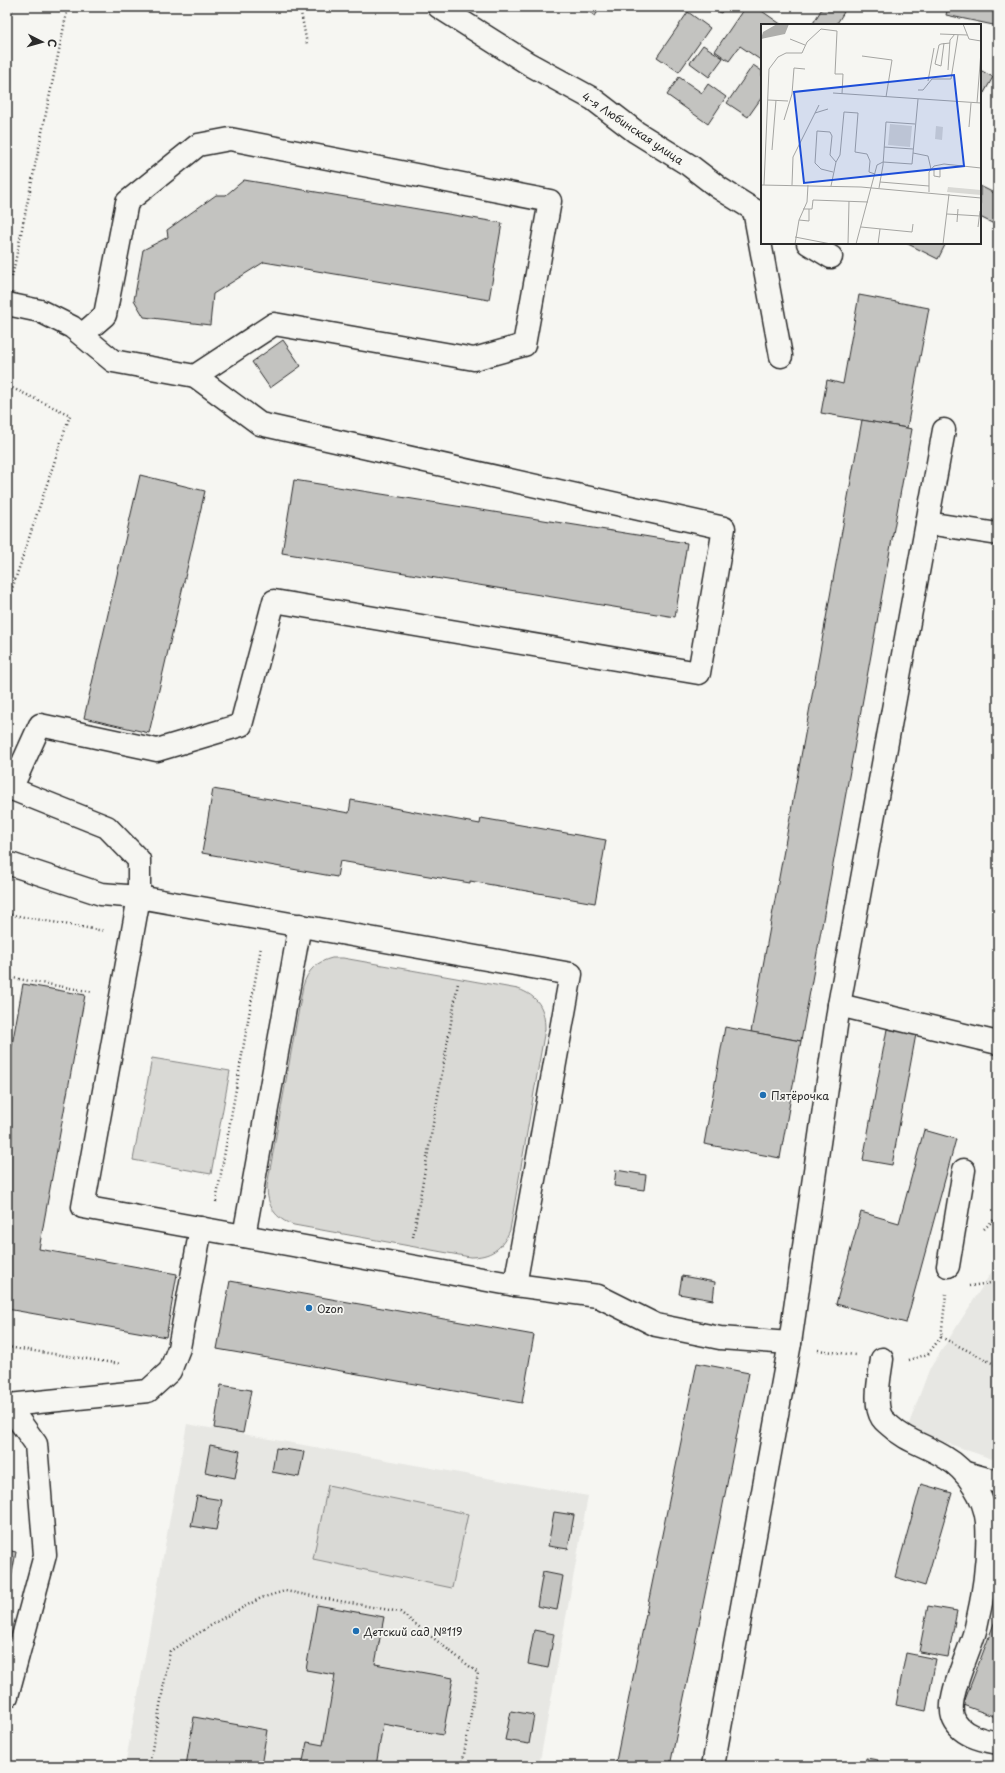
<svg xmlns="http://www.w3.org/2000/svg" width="1005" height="1773" font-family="'Playpen Sans',sans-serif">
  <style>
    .built { fill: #e7e7e3 }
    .green { fill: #d9d9d5; stroke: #828280 }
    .building { fill: #c3c3c0; stroke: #2b2b2b }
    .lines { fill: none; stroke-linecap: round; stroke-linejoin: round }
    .minor-casing { stroke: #2b2b2b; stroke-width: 25 }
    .path { stroke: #2b2b2b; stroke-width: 2.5; stroke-dasharray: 1 3; stroke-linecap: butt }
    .minor { stroke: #f6f6f2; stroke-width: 22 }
    .poi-dot { fill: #1f6fb2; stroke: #f6f6f2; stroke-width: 1.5 }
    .labels { text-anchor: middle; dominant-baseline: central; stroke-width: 3.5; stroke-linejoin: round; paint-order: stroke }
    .street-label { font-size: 11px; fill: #2b2b2b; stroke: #f6f6f2 }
    .poi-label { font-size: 11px; fill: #2b2b2b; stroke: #f6f6f2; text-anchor: start }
    .inset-road { fill: none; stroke: #a5a5a2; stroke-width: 1 }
    .view { fill: #1d4ed8; fill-opacity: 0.15; stroke: #1d4ed8; stroke-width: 2 }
    .inset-edge { fill: none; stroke: #2b2b2b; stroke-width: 2 }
  </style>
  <rect width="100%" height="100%" fill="#f6f6f2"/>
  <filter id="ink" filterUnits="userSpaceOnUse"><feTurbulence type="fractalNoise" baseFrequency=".025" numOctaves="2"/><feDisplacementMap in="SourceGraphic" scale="8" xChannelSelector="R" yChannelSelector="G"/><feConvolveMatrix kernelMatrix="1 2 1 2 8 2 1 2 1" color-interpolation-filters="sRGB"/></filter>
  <g filter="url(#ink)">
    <g class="built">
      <polygon points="998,1262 998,1461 907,1429 929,1370"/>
      <polygon points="187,1424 588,1496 539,1766 125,1766"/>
    </g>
    <g class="green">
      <path d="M332,958h11l175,31c20,7 27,19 27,40l-35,201c-8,19 -19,27 -40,27l-176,-32c-19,-6 -27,-19 -27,-39l36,-200c5,-16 13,-24 29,-28z"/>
      <polygon points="152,1058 230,1071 211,1174 133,1160"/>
      <polygon points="328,1485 468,1514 452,1588 313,1559"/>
    </g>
    <g class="building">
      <polygon points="582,7 601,7 595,16"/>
      <polygon points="711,7 725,7 721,13"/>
      <polygon points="745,7 756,7 782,25 762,25 762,61 740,46 729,61 715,51"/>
      <polygon points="823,7 836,7 844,12 836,25 812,25"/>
      <polygon points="948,7 998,7 998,26 946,15"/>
      <polygon points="688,12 710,28 679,72 657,57"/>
      <polygon points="703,45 723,58 709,77 690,63"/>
      <polygon points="753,65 762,71 762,97 748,117 727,103"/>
      <polygon points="980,70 993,77 980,100"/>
      <polygon points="679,77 702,93 708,84 726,97 708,124 667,95"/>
      <polygon points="244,180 502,223 489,300 264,262 213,294 210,325 144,317 134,300 143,250 168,237 167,230 216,195 226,195"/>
      <polygon points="980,186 998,195 998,226 980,217"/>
      <polygon points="906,243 946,243 938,259"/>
      <polygon points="859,295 929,308 907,428 821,413 827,380 843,384"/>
      <polygon points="283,340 301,366 270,388 252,362"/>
      <polygon points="862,420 912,429 801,1041 751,1032"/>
      <polygon points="140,475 205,491 149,733 84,718"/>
      <polygon points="294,480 687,543 675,617 282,553"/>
      <polygon points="213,789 349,813 351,800 480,824 481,818 606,840 595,903 470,881 470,883 340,861 337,877 202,853"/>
      <polygon points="23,984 85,995 39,1249 177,1274 166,1337 7,1309 7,1073"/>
      <polygon points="725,1027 801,1041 780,1158 704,1144"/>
      <polygon points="887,1029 916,1034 892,1165 863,1160"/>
      <polygon points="924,1130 956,1139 906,1323 836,1304 861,1212 899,1223"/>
      <polygon points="616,1170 646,1175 644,1190 614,1186"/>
      <polygon points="682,1276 715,1282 713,1300 679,1294"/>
      <polygon points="230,1281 534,1335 522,1403 217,1349"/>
      <polygon points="697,1363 749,1373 711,1565 670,1766 615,1766"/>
      <polygon points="221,1385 251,1390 243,1433 214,1428"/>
      <polygon points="210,1445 240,1451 235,1478 205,1472"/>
      <polygon points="276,1448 304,1452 299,1477 272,1472"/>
      <polygon points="921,1484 952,1493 925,1586 895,1577"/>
      <polygon points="197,1496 222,1500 216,1530 191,1526"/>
      <polygon points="554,1512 574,1515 568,1549 548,1546"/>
      <polygon points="7,1550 16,1552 7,1600"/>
      <polygon points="543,1572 563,1576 557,1610 537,1606"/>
      <polygon points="317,1605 384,1617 375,1664 453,1678 443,1735 383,1724 376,1766 302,1766 307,1742 323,1745 335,1675 306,1670"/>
      <polygon points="928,1606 957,1611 948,1657 919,1652"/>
      <polygon points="998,1613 998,1718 963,1705"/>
      <polygon points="534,1630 554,1634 548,1668 528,1664"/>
      <polygon points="906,1653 936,1659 926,1711 896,1705"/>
      <polygon points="511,1711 534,1715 529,1744 505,1740"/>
      <polygon points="194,1717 267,1730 261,1766 186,1766"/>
      <polygon points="866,1758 878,1760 876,1766 865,1766"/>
    </g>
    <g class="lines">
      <defs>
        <g id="minor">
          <polyline points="439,7 529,64 593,99 636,132 689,165 719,188 762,215"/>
          <polyline points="754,210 781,356"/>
          <polyline points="808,243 831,257"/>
          <polyline points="7,304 40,311 72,327 113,361 195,376 274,324 474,359 524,345 550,201 230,139 198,145 127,202 105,315 82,335"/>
          <polyline points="927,523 998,534"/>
          <polyline points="7,787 107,827 139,860 139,897 83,1207 515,1285 598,1296 656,1325 720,1338 790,1343"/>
          <polyline points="11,789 40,725 157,750 241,725 274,601 699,673 724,528 260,424 195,376"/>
          <polyline points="7,863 101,894 139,897 571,974 515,1285"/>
          <polyline points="839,1005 998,1043"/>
          <polyline points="244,1236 300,925"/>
          <polyline points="948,1266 964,1170"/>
          <path d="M882,1359c-2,16 -9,45 0,59 2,3 5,5 7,7 18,17 37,20 57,33 21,12 39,40 41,64 2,35 -3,71 -11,105 -5,23 -30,69 -23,90 6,18 29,23 45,26"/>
          <polyline points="7,1404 36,1444 45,1555 7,1696"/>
          <polyline points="9,1405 148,1391 170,1371 179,1348 201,1228"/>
          <polyline points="966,1473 998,1482"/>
          <polyline points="713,1766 790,1343 839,1005 944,430"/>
        </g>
      </defs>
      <use href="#minor" class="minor-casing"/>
      <g class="path">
        <polyline points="300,7 307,44"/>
        <polyline points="9,14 14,7"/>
        <polyline points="12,277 68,7"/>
        <polyline points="7,366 10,387 70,415 7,604"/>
        <polyline points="7,914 104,931"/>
        <polyline points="7,977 93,992"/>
        <polyline points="216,1202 261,947"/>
        <polyline points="984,1229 998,1216"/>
        <polyline points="413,1237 458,983"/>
        <polyline points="969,1286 998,1282"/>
        <polyline points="941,1337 998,1366"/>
        <polyline points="7,1347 121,1364"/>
        <polyline points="818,1350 855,1355"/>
        <polyline points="909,1360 928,1354 941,1337 946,1294"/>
        <polyline points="149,1766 170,1651 223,1618 261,1598 285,1591 400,1612 478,1673 462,1766"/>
      </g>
      <use href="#minor" class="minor"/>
    </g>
  </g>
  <g class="poi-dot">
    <circle cx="763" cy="1095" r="4"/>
    <circle cx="309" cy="1308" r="4"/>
    <circle cx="356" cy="1631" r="4"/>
  </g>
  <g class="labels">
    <g class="street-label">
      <text transform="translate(633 128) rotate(34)">4-я Любинская улица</text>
    </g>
    <g class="poi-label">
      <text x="771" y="1095">Пятёрочка</text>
      <text x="317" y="1308">Ozon</text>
      <text x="364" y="1631">Детский сад №119</text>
    </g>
  </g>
  <g transform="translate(761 24)">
    <rect width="220" height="220" fill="#f6f6f2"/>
    <path d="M129,100l22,2 -2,21 -22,-2zM175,102l7,1 -1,13 -7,-1zM187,163l33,3v5l-34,-3z" fill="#d9d9d5"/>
    <path d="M16,0h12l-4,10 -24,5 2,-7z" fill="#aeaeab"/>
    <path class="inset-road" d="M202,0l6,15 12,2M179,10l27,1M29,15l15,6M183,19l-3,23 -6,-2 4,-19 2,-1 9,-1M101,32l30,4 -6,37M187,46l2,-30 5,-6M167,57l6,-33M157,66h5l9,-11h19l7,-44M72,69l148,10M7,76l20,1M216,79l4,-52M54,89l13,-4M23,96l8,-26 2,-26 11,1M208,103l2,-24M123,123l29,2M11,126l4,-50M152,129l15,3 3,13M75,138l4,-7 4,-43 14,1 -3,39 12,2 3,7 -1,11 6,2M173,145h6v8l-6,-1zM119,158l49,4M0,161l100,2 120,11M3,161l5,-116 9,-12 8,-4h16l5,-11 14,-13 16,2 -2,43h8l-1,20M31,161l1,-28 26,-52M70,162l5,-24 -6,-7 2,-19 -2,-4 -13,-1 -2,32 6,6 12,3M118,164l4,-23 3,-43 29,2M168,168v-20l5,-6 10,-2 37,4M42,185h9l1,-9 55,2M186,190l33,2M38,196l10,1v-12M196,198l1,-13M100,203l51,5 1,-8M217,203l2,-16M34,213l36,7M34,220l4,-24 8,-18 1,-17M87,220l1,-43M95,220l21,-79 6,-3 29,2 6,-65M117,220l2,-15M182,220l6,-50"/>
    <path class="view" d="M193,51l10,91 -160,17 -10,-91z"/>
    <rect width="220" height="220" class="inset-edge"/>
  </g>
  <rect width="1005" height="1773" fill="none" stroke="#f6f6f2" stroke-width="24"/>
  <rect x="12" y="12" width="981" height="1749" fill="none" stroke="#2b2b2b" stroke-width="1.5" filter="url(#ink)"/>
  <g transform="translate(42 42) rotate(96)" stroke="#f6f6f2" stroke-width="3" paint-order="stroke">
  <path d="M0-3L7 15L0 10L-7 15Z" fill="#2b2b2b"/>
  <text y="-6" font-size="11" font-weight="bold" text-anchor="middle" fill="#2b2b2b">С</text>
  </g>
</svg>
